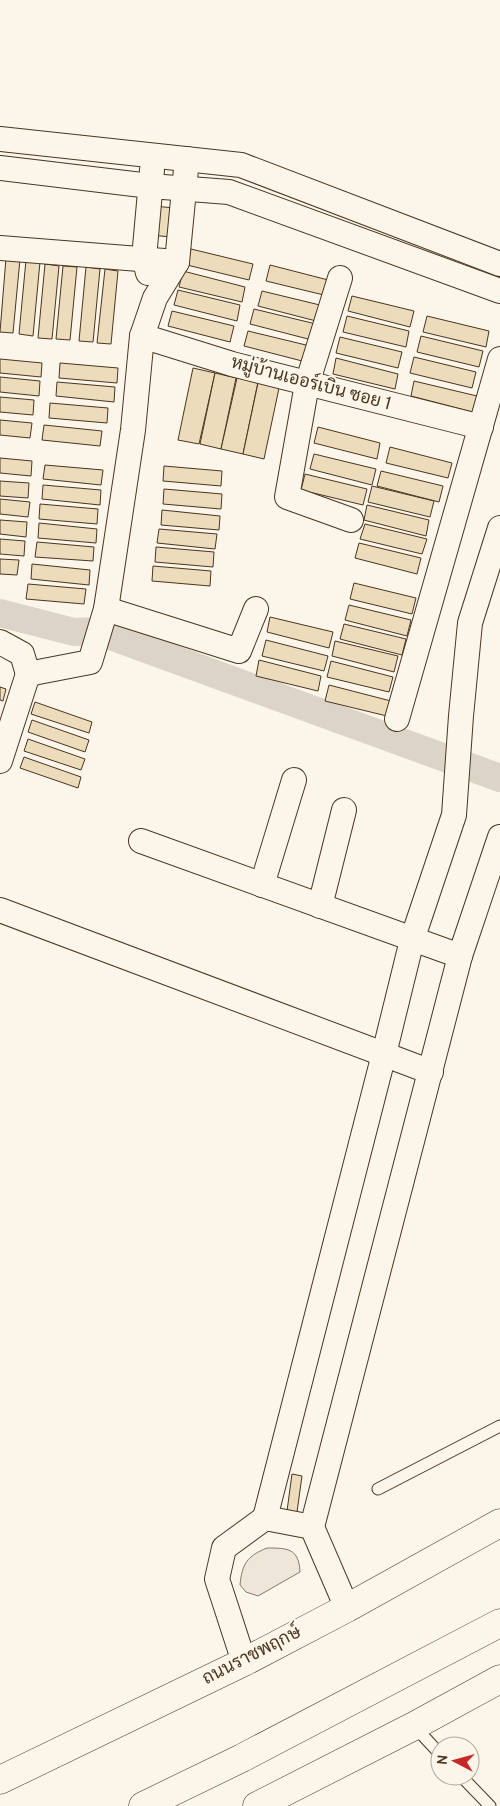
<svg xmlns="http://www.w3.org/2000/svg" width="500" height="1806" font-family="Overpass,Sarabun,sans-serif">
  <style>
    .green { fill: #ede6d9; stroke: #887966 }
    .lines { fill: none; stroke-linecap: round; stroke-linejoin: round }
    .canal { stroke: #dcd4c6; stroke-width: 28 }
    .building { fill: #ecdcbc; stroke: #4a3520 }
    .lane-casing { stroke: #4a3520; stroke-width: 13 }
    .street-casing { stroke: #4a3520; stroke-width: 26 }
    .secondary-casing { stroke: #4a3520; stroke-width: 29 }
    .primary-casing { stroke: #4a3520; stroke-width: 29 }
    .lane { stroke: #fbf6e9; stroke-width: 11 }
    .street { stroke: #fbf6e9; stroke-width: 24 }
    .secondary { stroke: #fbf6e9; stroke-width: 28 }
    .primary { stroke: #fbf6e9; stroke-width: 28 }
    .labels { text-anchor: middle; dominant-baseline: central; stroke-width: 4; stroke-linejoin: round; paint-order: stroke }
    .street-label { font-size: 18px; fill: #4a3520; stroke: #fbf6e9 }
  </style>
  <rect width="100%" height="100%" fill="#fbf6e9"/>
  <path class="green" d="M267,1548c20,0 32,0 33,24l-42,24 -12,-4 -6,-7c2,-21 7,-29 27,-37z"/>
  <g class="lines">
    <polyline class="canal" points="0,613 74,632 97,631 500,778"/>
  </g>
  <g class="building">
    <polygon points="154,206 174,208 171,237 151,235"/>
    <polygon points="191,249 253,264 249,280 187,265"/>
    <polygon points="6,258 20,259 13,333 0,332"/>
    <polygon points="26,260 40,262 33,336 19,334"/>
    <polygon points="45,264 59,266 52,339 38,338"/>
    <polygon points="270,265 332,281 328,296 266,281"/>
    <polygon points="63,266 77,267 70,340 56,339"/>
    <polygon points="86,267 100,269 93,342 79,341"/>
    <polygon points="105,269 118,271 111,344 97,343"/>
    <polygon points="183,271 245,287 242,302 179,287"/>
    <polygon points="178,290 240,305 237,321 174,305"/>
    <polygon points="262,291 324,306 320,322 258,306"/>
    <polygon points="352,296 414,311 410,327 348,311"/>
    <polygon points="254,309 316,324 312,340 250,324"/>
    <polygon points="172,311 234,326 230,342 168,326"/>
    <polygon points="347,316 409,331 406,347 343,332"/>
    <polygon points="427,316 489,331 486,347 423,332"/>
    <polygon points="248,331 310,346 306,362 244,346"/>
    <polygon points="421,336 483,351 479,367 417,352"/>
    <polygon points="340,337 402,352 398,368 336,353"/>
    <polygon points="414,357 476,372 472,388 410,373"/>
    <polygon points="336,358 398,374 395,389 333,374"/>
    <polygon points="0,359 42,363 41,377 0,373"/>
    <polygon points="60,363 118,368 117,383 59,378"/>
    <polygon points="193,368 215,373 199,444 178,440"/>
    <polygon points="215,373 236,378 221,449 200,444"/>
    <polygon points="0,377 40,381 39,396 0,392"/>
    <polygon points="237,378 258,382 243,454 221,449"/>
    <polygon points="414,381 477,396 473,412 411,396"/>
    <polygon points="57,382 115,387 114,402 56,396"/>
    <polygon points="258,383 279,388 264,459 243,454"/>
    <polygon points="0,397 34,400 33,415 0,412"/>
    <polygon points="50,403 108,408 107,423 49,418"/>
    <polygon points="0,420 32,423 30,438 0,435"/>
    <polygon points="44,425 102,431 100,446 42,440"/>
    <polygon points="318,427 380,443 377,459 314,443"/>
    <polygon points="390,447 452,463 448,478 386,463"/>
    <polygon points="314,454 376,469 372,485 310,469"/>
    <polygon points="0,458 32,461 31,476 0,473"/>
    <polygon points="45,465 103,470 101,485 43,479"/>
    <polygon points="164,466 222,471 221,486 163,481"/>
    <polygon points="381,471 443,486 439,502 377,486"/>
    <polygon points="305,474 367,489 363,505 301,490"/>
    <polygon points="0,481 29,483 28,498 0,496"/>
    <polygon points="43,485 101,490 100,505 42,499"/>
    <polygon points="372,486 434,501 430,517 368,502"/>
    <polygon points="164,489 222,494 221,509 163,504"/>
    <polygon points="0,499 30,502 28,517 0,514"/>
    <polygon points="40,504 98,509 97,524 39,519"/>
    <polygon points="367,505 429,520 426,536 364,520"/>
    <polygon points="162,510 220,516 219,530 161,525"/>
    <polygon points="0,520 27,522 26,537 0,534"/>
    <polygon points="39,523 97,529 96,543 38,538"/>
    <polygon points="365,524 427,539 422,554 360,539"/>
    <polygon points="159,529 217,534 215,549 157,543"/>
    <polygon points="0,539 25,541 24,556 0,554"/>
    <polygon points="37,542 94,547 93,561 35,557"/>
    <polygon points="359,543 421,558 417,574 355,558"/>
    <polygon points="156,547 214,552 213,567 155,562"/>
    <polygon points="0,559 19,560 17,575 0,574"/>
    <polygon points="32,564 90,570 89,585 31,579"/>
    <polygon points="153,566 211,571 210,586 152,581"/>
    <polygon points="354,583 416,598 412,614 350,599"/>
    <polygon points="28,584 86,589 84,604 26,599"/>
    <polygon points="349,605 411,620 407,636 345,620"/>
    <polygon points="270,617 333,632 329,648 267,632"/>
    <polygon points="344,624 406,639 402,655 340,639"/>
    <polygon points="266,640 328,656 324,671 262,656"/>
    <polygon points="335,641 398,656 394,672 332,656"/>
    <polygon points="259,660 321,676 318,691 256,676"/>
    <polygon points="331,661 393,677 389,692 327,677"/>
    <polygon points="329,685 391,701 387,716 325,701"/>
    <polygon points="0,687 6,689 3,701 0,700"/>
    <polygon points="35,702 92,722 89,733 31,714"/>
    <polygon points="32,720 89,740 85,752 28,732"/>
    <polygon points="28,739 85,759 81,770 24,751"/>
    <polygon points="24,757 81,777 78,788 20,768"/>
    <polygon points="292,1474 302,1476 297,1512 287,1511"/>
  </g>
  <g class="lines">
    <defs>
      <g id="lane">
        <polyline points="378,1489 500,1426"/>
        <polyline points="414,1726 440,1754"/>
        <polyline points="461,1776 490,1806"/>
      </g>
      <g id="street">
        <polyline points="0,139 241,165 500,264"/>
        <polyline points="0,168 150,186 229,192 500,291"/>
        <polyline points="0,248 177,262"/>
        <polyline points="148,273 144,258 152,170"/>
        <polyline points="340,278 307,384 287,497 351,520"/>
        <polyline points="142,336 232,364 481,427"/>
        <polyline points="106,609 239,651 256,609"/>
        <polyline points="0,642 22,654 28,674 90,662 106,609 133,430 142,336 155,298 177,262 187,159"/>
        <polyline points="397,719 500,359"/>
        <polyline points="0,761 28,674"/>
        <polyline points="141,841 460,956"/>
        <polyline points="262,885 294,780"/>
        <polyline points="320,906 344,810"/>
        <polyline points="0,910 431,1072"/>
        <polyline points="265,1518 384,1054 412,940 454,815 461,716 470,623 500,528"/>
        <polyline points="312,1527 460,956 500,837"/>
        <polyline points="244,1662 217,1579 224,1548 265,1518 312,1527 347,1608"/>
      </g>
      <polyline id="secondary" points="257,1806 414,1726 500,1679"/>
      <g id="primary">
        <polyline points="0,1780 244,1662 347,1608 500,1523"/>
        <polyline points="143,1806 242,1758 500,1623"/>
      </g>
    </defs>
    <use href="#lane" class="lane-casing"/>
    <use href="#street" class="street-casing"/>
    <use href="#secondary" class="secondary-casing"/>
    <use href="#primary" class="primary-casing"/>
    <use href="#lane" class="lane"/>
    <use href="#street" class="street"/>
    <use href="#secondary" class="secondary"/>
    <use href="#primary" class="primary"/>
  </g>
  <g class="labels">
    <g class="street-label">
      <text transform="translate(311 384) rotate(15)">หมู่บ้านเออร์เบิน ซอย 1</text>
      <text transform="translate(252 1656) rotate(-27)">ถนนราชพฤกษ์</text>
    </g>
  </g>
  <g transform="translate(455 1761) rotate(276)"><circle r="24" fill="#fbf6e9" stroke="#b4a999"/>
  <path d="M0-4L9 19L0 12L-9 19Z" fill="#c62828"/>
  <text y="-8" font-size="14" font-weight="bold" text-anchor="middle" fill="#4a3520">N</text>
  </g>
</svg>
